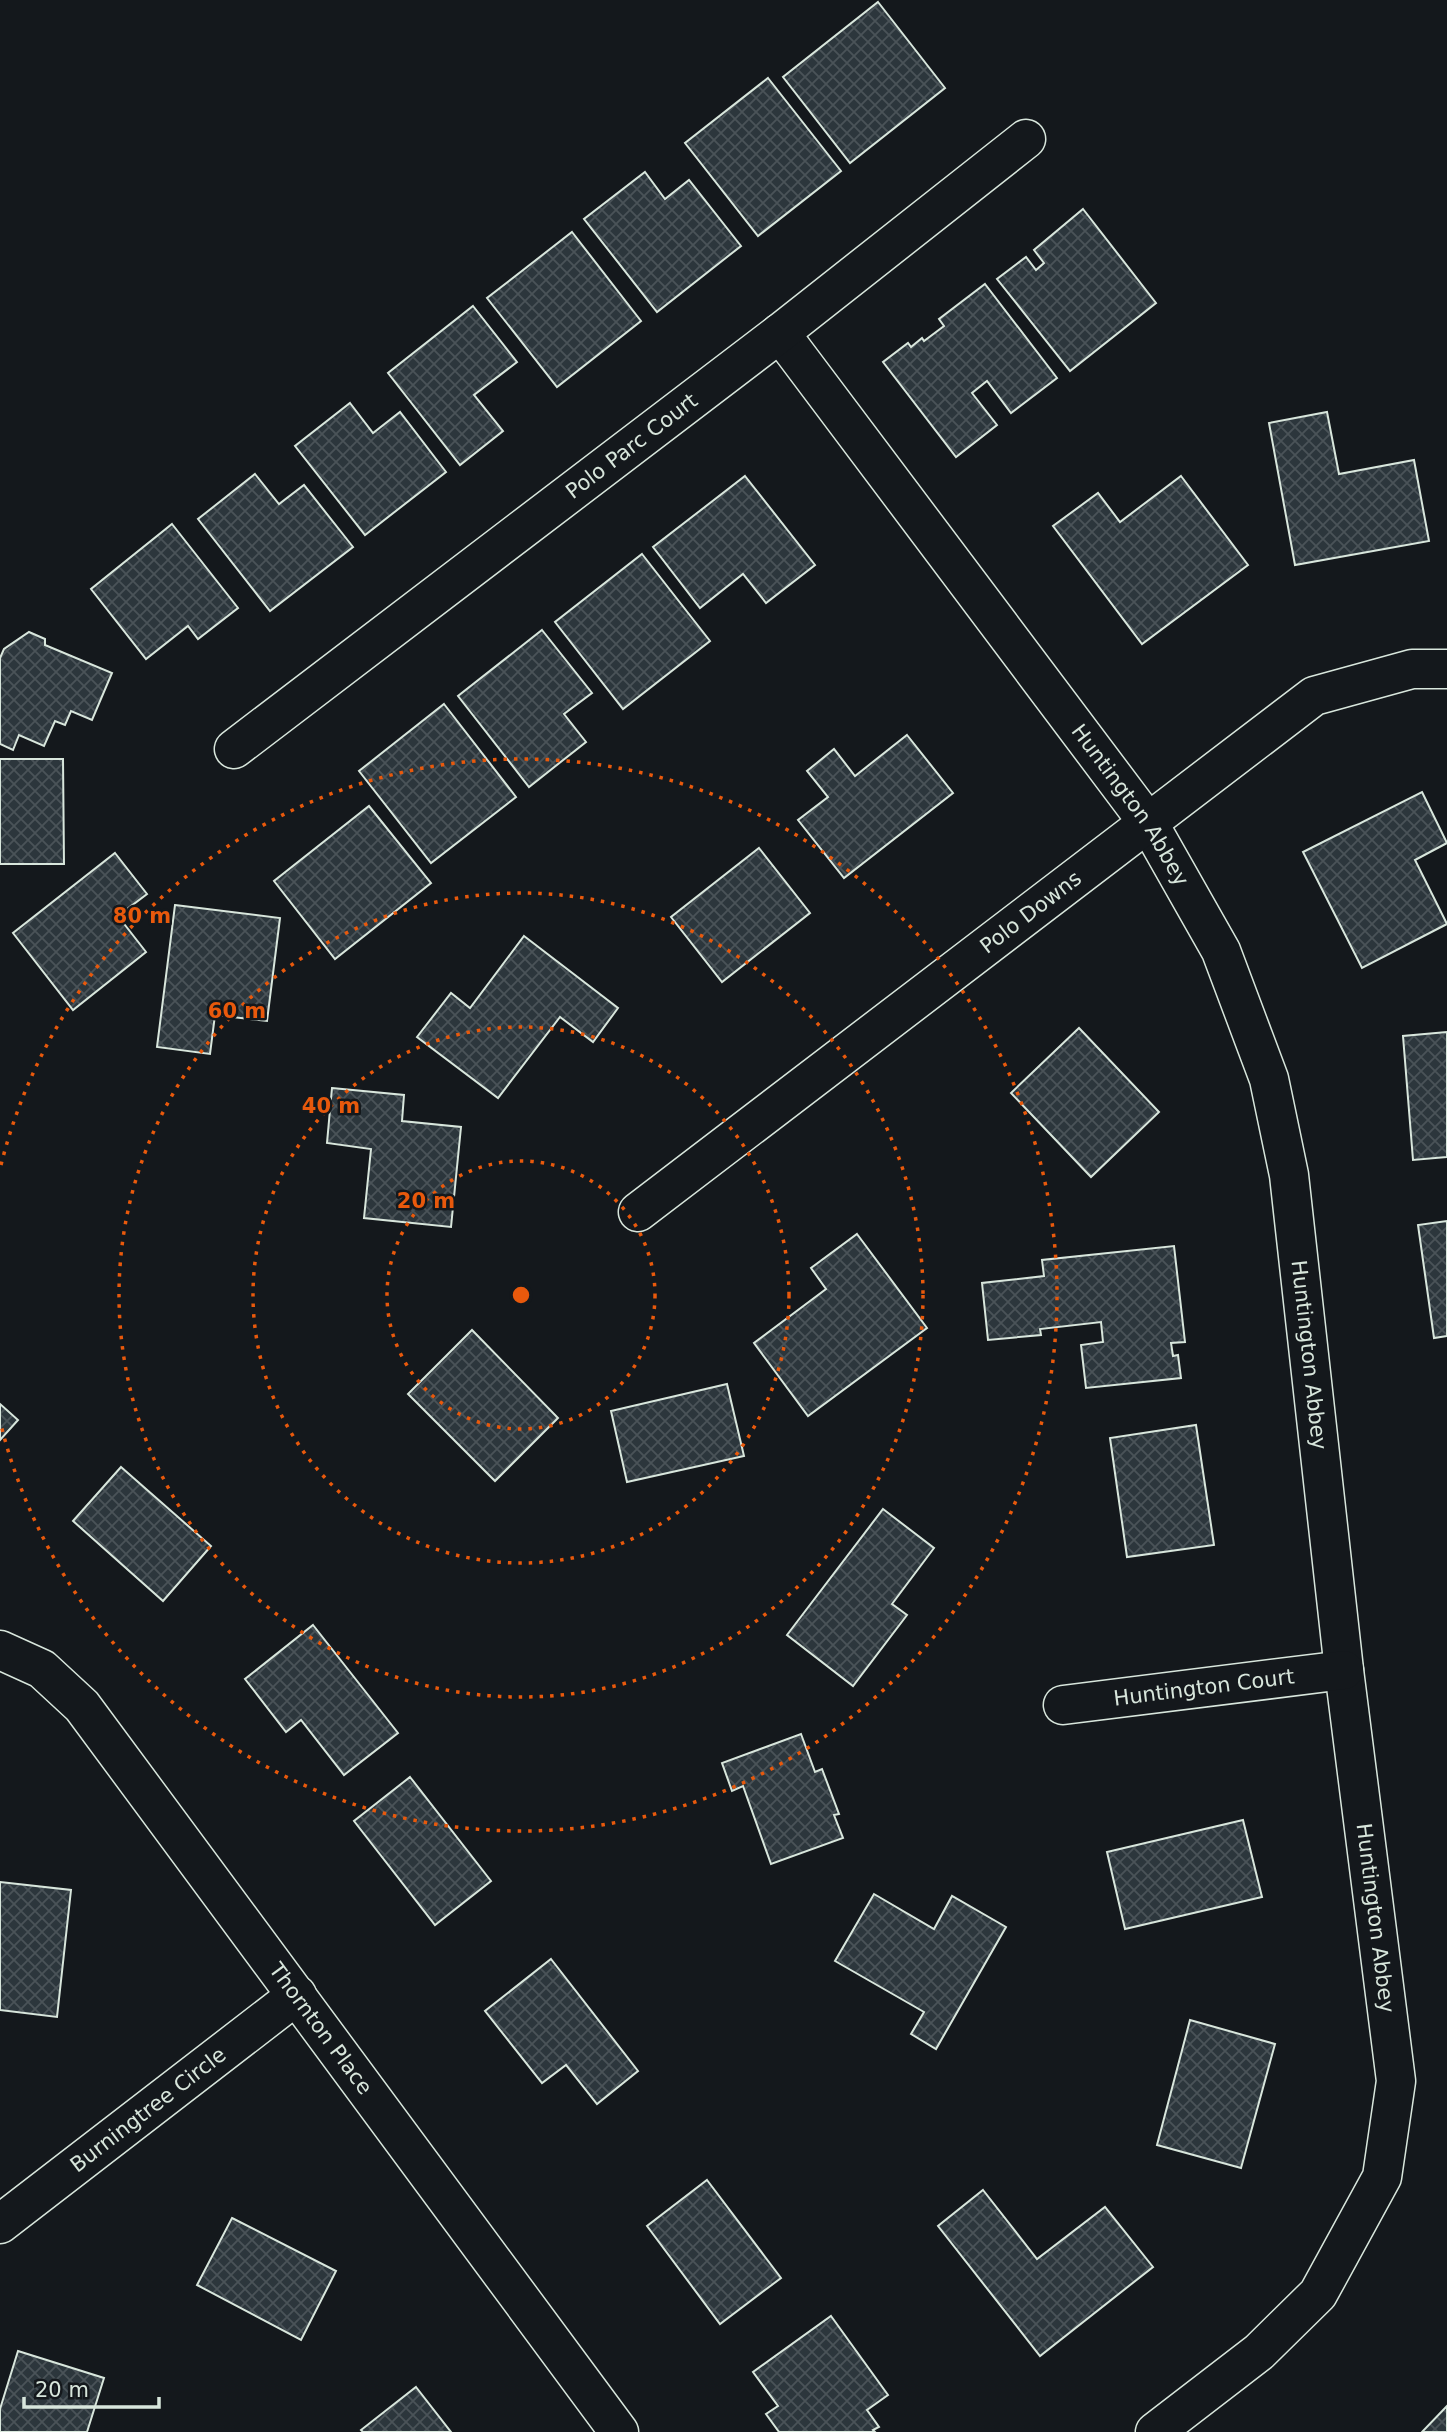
<svg xmlns="http://www.w3.org/2000/svg" width="1447" height="2432" font-family="'DejaVu Sans',sans-serif">
  <style>
    .building { fill: url(#building-cross-hatch); stroke: #d8e6dc; stroke-width: 2 }
    .lines { fill: none; stroke-linecap: round; stroke-linejoin: round }
    .minor-casing { stroke: #d8e6dc; stroke-width: 41 }
    .minor { stroke: #14181c; stroke-width: 38 }
    .ring { fill: none; stroke: #e8590c; stroke-width: 3.5; stroke-dasharray: 3.5 7 }
    .labels { text-anchor: middle; dominant-baseline: central; stroke-width: 5; stroke-linejoin: round; paint-order: stroke }
    .street-label { font-size: 21px; fill: #d8e6dc; stroke: #14181c }
    .centre { fill: #e8590c; stroke: #14181c; stroke-width: 3.5 }
    .ring-label { font-size: 21px; text-anchor: middle; font-weight: bold; fill: #e8590c; stroke: #14181c; stroke-width: 5; stroke-linejoin: round; paint-order: stroke }
  </style>
  <defs>
    <pattern id="building-cross-hatch" width="8" height="8" patternUnits="userSpaceOnUse" patternTransform="scale(1.75)"><rect width="8" height="8" fill="#2c363c"/><path d="M0 0l8 8M0 8l8-8" fill="none" stroke="#4a5358"/></pattern>
  </defs>
  <rect width="100%" height="100%" fill="#14181c"/>
  <g class="building">
    <polygon points="878,2 945,88 850,163 783,77"/>
    <polygon points="768,78 841,171 758,236 685,143"/>
    <polygon points="645,172 665,199 689,180 741,246 657,312 584,219"/>
    <polygon points="1083,209 1156,303 1070,371 997,279 1026,257 1036,270 1044,263 1034,250"/>
    <polygon points="572,232 641,321 557,387 487,298"/>
    <polygon points="985,284 1057,378 1011,413 987,381 972,393 997,425 956,457 883,362 908,343 911,347 922,338 924,341 944,326 939,319"/>
    <polygon points="473,306 517,362 474,395 503,431 460,465 388,373"/>
    <polygon points="350,403 373,433 400,412 446,472 365,535 295,446"/>
    <polygon points="1327,412 1339,474 1414,460 1429,541 1295,565 1269,423"/>
    <polygon points="255,474 279,504 304,485 353,547 270,611 198,519"/>
    <polygon points="745,476 815,565 766,603 743,574 700,608 653,547"/>
    <polygon points="1181,476 1248,565 1142,644 1053,526 1098,493 1120,522"/>
    <polygon points="172,524 238,608 198,639 188,626 146,659 91,589"/>
    <polygon points="642,554 710,641 623,709 555,622"/>
    <polygon points="542,630 592,693 564,714 586,742 529,787 458,696"/>
    <polygon points="29,632 45,639 45,645 112,673 92,720 71,711 65,725 55,721 44,746 19,735 13,750 0,744 0,658 4,649"/>
    <polygon points="444,704 516,797 431,863 359,771"/>
    <polygon points="907,735 953,793 844,878 798,820 828,797 807,771 834,749 855,776"/>
    <polygon points="0,759 63,759 64,864 0,864"/>
    <polygon points="1422,792 1447,843 1415,860 1447,924 1362,968 1303,852"/>
    <polygon points="369,806 431,883 335,959 274,881"/>
    <polygon points="759,848 810,913 722,982 671,917"/>
    <polygon points="115,853 147,894 118,916 146,952 73,1010 13,933"/>
    <polygon points="175,905 280,918 267,1021 215,1015 210,1054 157,1047"/>
    <polygon points="524,936 618,1008 593,1042 560,1017 498,1098 417,1037 451,993 470,1008"/>
    <polygon points="1079,1028 1159,1112 1091,1177 1011,1093"/>
    <polygon points="1447,1032 1447,1157 1413,1160 1403,1036"/>
    <polygon points="332,1088 404,1095 402,1121 461,1127 451,1227 364,1218 371,1149 327,1143"/>
    <polygon points="1447,1221 1447,1336 1434,1338 1418,1225"/>
    <polygon points="857,1234 927,1328 808,1416 754,1343 826,1289 811,1268"/>
    <polygon points="1174,1246 1185,1342 1171,1343 1173,1356 1178,1355 1181,1378 1086,1388 1081,1345 1103,1342 1101,1322 1040,1329 1041,1335 988,1340 982,1283 1044,1276 1042,1260"/>
    <polygon points="472,1330 558,1418 495,1481 408,1394"/>
    <polygon points="727,1384 744,1456 627,1482 611,1411"/>
    <polygon points="0,1404 18,1420 0,1440"/>
    <polygon points="1196,1425 1214,1545 1127,1557 1110,1438"/>
    <polygon points="121,1467 211,1546 163,1601 73,1521"/>
    <polygon points="883,1509 934,1548 892,1604 907,1615 853,1686 787,1635"/>
    <polygon points="313,1625 398,1733 344,1775 301,1720 286,1732 245,1679"/>
    <polygon points="801,1734 815,1772 822,1769 839,1814 834,1815 843,1838 771,1864 743,1786 732,1791 722,1763"/>
    <polygon points="410,1777 491,1881 435,1925 354,1821"/>
    <polygon points="1243,1820 1262,1897 1125,1929 1107,1852"/>
    <polygon points="0,1882 71,1890 57,2017 0,2010"/>
    <polygon points="874,1894 934,1929 952,1896 1006,1927 936,2049 911,2034 924,2012 835,1961"/>
    <polygon points="551,1959 638,2071 597,2104 566,2065 542,2083 485,2011"/>
    <polygon points="1190,2020 1275,2044 1241,2168 1157,2145"/>
    <polygon points="707,2180 781,2278 720,2324 647,2226"/>
    <polygon points="983,2190 1037,2259 1105,2207 1153,2267 1040,2356 938,2226"/>
    <polygon points="232,2218 336,2271 301,2340 197,2285"/>
    <polygon points="831,2316 888,2395 867,2410 879,2427 873,2430 875,2432 779,2432 766,2414 778,2406 753,2372"/>
    <polygon points="18,2351 104,2378 87,2432 0,2432 0,2409"/>
    <polygon points="416,2387 451,2432 363,2432 361,2430"/>
    <polygon points="1447,2406 1447,2432 1422,2432"/>
  </g>
  <g class="lines">
    <defs>
      <g id="minor">
        <path id="s1" d="M780,333l369,491 72,127 48,128 20,96 55,495 52,411 -14,96 -64,117 -59,58 -104,80"/>
        <path id="s2" d="M234,749l546,-416 246,-194"/>
        <path id="s3" d="M638,1212l676,-516 98,-27h35"/>
        <path id="s4" d="M0,1650l42,19 40,37 537,726"/>
        <path id="s5" d="M1063,1705l281,-35"/>
        <path id="s6" d="M0,2224l297,-229"/>
      </g>
    </defs>
    <use href="#minor" class="minor-casing"/>
    <use href="#minor" class="minor"/>
  </g>
  <g class="ring">
    <circle cx="521" cy="1295" r="134"/>
    <circle cx="521" cy="1295" r="268"/>
    <circle cx="521" cy="1295" r="402"/>
    <path d="M1 1165A536 536 0 1 1 1 1425"/>
  </g>
  <g class="labels">
    <g class="street-label">
      <text stroke="none"><textPath href="#s2" startOffset="500">Polo Parc Court</textPath></text>
      <text stroke="none"><textPath href="#s1" startOffset="588">Huntington Abbey</textPath></text>
      <text stroke="none"><textPath href="#s3" startOffset="494">Polo Downs</textPath></text>
      <text stroke="none"><textPath href="#s1" startOffset="1176">Huntington Abbey</textPath></text>
      <text stroke="none"><textPath href="#s5" startOffset="142">Huntington Court</textPath></text>
      <text stroke="none"><textPath href="#s1" startOffset="1743">Huntington Abbey</textPath></text>
      <text stroke="none"><textPath href="#s4" startOffset="502">Thornton Place</textPath></text>
      <text stroke="none"><textPath href="#s6" startOffset="187">Burningtree Circle</textPath></text>
    </g>
  </g>
  <circle cx="521" cy="1295" r="10" class="centre"/>
  <g class="ring-label">
    <text x="142" y="923">80 m</text>
    <text x="237" y="1018">60 m</text>
    <text x="331" y="1113">40 m</text>
    <text x="426" y="1208">20 m</text>
  </g>
  <path d="M24 2397v10h135v-10" fill="none" stroke="#d8e6dc" stroke-width="3.5"/>
  <text x="35" y="2397" font-size="21" fill="#d8e6dc" stroke="#14181c" stroke-width="5" paint-order="stroke">20 m</text>
</svg>
